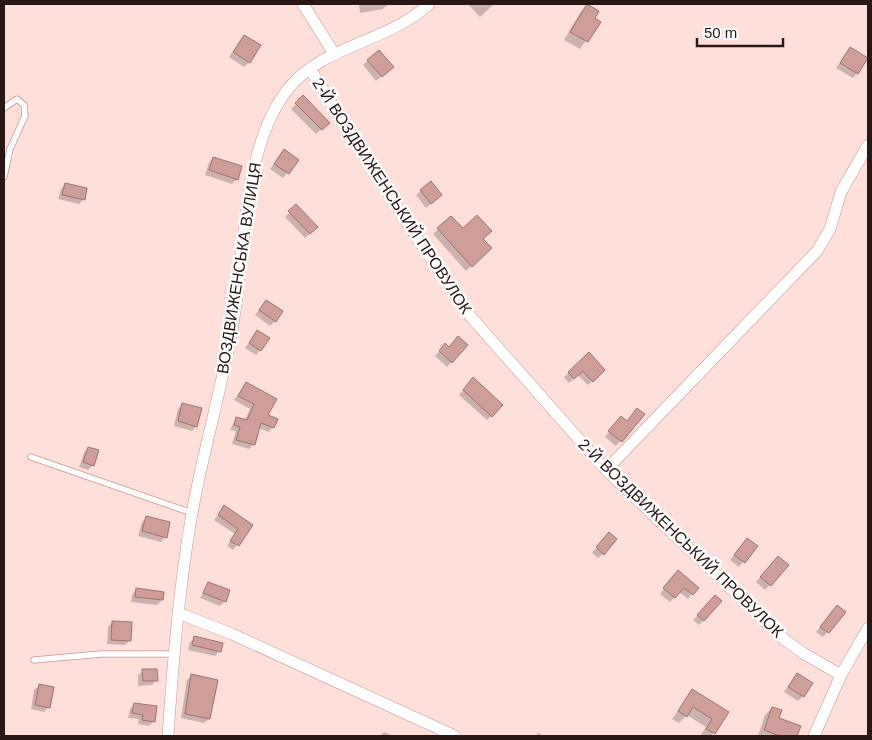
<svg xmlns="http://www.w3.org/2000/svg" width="872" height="740" font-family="Arial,sans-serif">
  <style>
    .shadow { fill: #0003 }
    .building { fill: #ce9f98; stroke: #9f736c }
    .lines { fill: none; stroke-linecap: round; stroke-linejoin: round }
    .service-casing { stroke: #c5978f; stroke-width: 7 }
    .minor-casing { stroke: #c5978f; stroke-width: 12 }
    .service { stroke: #fff; stroke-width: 5.5 }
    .minor { stroke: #fff; stroke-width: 11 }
    .labels { text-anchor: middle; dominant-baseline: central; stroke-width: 5; stroke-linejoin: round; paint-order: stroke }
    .street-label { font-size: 16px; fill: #281714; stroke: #fff }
  </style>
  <rect width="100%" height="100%" fill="#fedfda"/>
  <g class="shadow">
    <polygon points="359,4 387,4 387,5 383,9 360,13"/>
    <polygon points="468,4 494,4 480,17"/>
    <polygon points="587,5 593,19 599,22 580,49 564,40 580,13"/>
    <polygon points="244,36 249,62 244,67 229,57"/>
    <polygon points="850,49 857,73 853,78 836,68"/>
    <polygon points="378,52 387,72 376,81 363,65"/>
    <polygon points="303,97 328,123 316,134 291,109"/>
    <polygon points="284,151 297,160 283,178 270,169"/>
    <polygon points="213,158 237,179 232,184 205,175 209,163"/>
    <polygon points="65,184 84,199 79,204 58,199 61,189"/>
    <polygon points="421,191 436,200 426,208 416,195"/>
    <polygon points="296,206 317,227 305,238 285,217"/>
    <polygon points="451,217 463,230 482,239 490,248 466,271 433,234"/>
    <polygon points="266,301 275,321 270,326 255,315"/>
    <polygon points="258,331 260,350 256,355 245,348"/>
    <polygon points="445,345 449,348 467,345 447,367 435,356"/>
    <polygon points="589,354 604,370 588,385 578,375 569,383 564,377"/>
    <polygon points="469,383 491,416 487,420 459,395"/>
    <polygon points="246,384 273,427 269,432 258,428 254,444 249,449 232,444 236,431 230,430 236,418 245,420 250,409 234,400"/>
    <polygon points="183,404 196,426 192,431 174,426 178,409"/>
    <polygon points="643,414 616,446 605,437 616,423 626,422"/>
    <polygon points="88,448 93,465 88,470 79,467 84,453"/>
    <polygon points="224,507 251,526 233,550 227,546 235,534 214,520"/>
    <polygon points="147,517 165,537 161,542 138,536 142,522"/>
    <polygon points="605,538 603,554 598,558 592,553"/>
    <polygon points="743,544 756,546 739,567 730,560"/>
    <polygon points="773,562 787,565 765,590 756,582"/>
    <polygon points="674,576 692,594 688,599 679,592 670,602 660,594"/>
    <polygon points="208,583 225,601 220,606 200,598"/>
    <polygon points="136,590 162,593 162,600 157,605 131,602 132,595"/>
    <polygon points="716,597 704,620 699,625 693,620"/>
    <polygon points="832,611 844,612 823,637 816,632"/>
    <polygon points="113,622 130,640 125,645 107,644 108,627"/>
    <polygon points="195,638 219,651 215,656 188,650 190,642"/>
    <polygon points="143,671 156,680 152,685 138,686 138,675"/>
    <polygon points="797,674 803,696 798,701 784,692"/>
    <polygon points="192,675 209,719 204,723 181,718 187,680"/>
    <polygon points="39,686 49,707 44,712 31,709 34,690"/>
    <polygon points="692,691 727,712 711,736 700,736 706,727 687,715 679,723 672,719"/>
    <polygon points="134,704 154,721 149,726 138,724 139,719 128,718 130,709"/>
    <polygon points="772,708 778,719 799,727 796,736 758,736 765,715"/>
    <polygon points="384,732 393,736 380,736"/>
    <polygon points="538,733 545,736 536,736"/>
  </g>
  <g class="building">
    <polygon points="587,4 599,11 595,18 601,22 588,42 570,32"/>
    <polygon points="244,35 261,45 250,63 233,52"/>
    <polygon points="850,47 868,58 858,74 840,63"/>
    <polygon points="379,50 394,67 382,77 367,60"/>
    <polygon points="303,95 330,123 322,130 295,103"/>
    <polygon points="284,149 299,160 289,174 274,164"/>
    <polygon points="213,157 242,166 238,180 209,170"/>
    <polygon points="431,181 442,195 431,204 420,190"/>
    <polygon points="65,183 87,188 85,200 62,195"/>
    <polygon points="296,204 318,227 310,234 288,211"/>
    <polygon points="477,215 492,231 483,239 492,248 472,267 437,228 451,216 463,228"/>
    <polygon points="266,300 283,311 276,322 259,310"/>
    <polygon points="257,330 270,338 261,351 249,343"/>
    <polygon points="458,336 468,345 452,363 439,351 445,343 449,347"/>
    <polygon points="589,352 605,370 593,382 583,371 574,379 568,372"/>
    <polygon points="473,377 503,405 492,417 463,390"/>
    <polygon points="246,382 277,399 268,415 278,419 274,428 261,423 255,445 236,440 240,427 234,425 236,417 247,420 254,404 238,396"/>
    <polygon points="182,403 202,408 197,427 178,421"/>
    <polygon points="637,408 645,414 622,442 608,431 621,416 627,421"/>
    <polygon points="88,447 99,450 94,466 83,462"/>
    <polygon points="224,505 253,525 239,546 230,541 238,529 218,515"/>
    <polygon points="146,516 170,522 167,538 142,531"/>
    <polygon points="609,532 617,539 604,555 596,547"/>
    <polygon points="747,538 758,546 745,563 734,555"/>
    <polygon points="778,556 789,565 771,586 760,577"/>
    <polygon points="678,570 699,588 693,595 684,588 675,598 663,588"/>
    <polygon points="208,582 230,590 226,602 203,593"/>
    <polygon points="136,588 164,592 163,600 135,597"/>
    <polygon points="715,595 722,601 704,621 697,615"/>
    <polygon points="837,605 846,612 829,633 820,627"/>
    <polygon points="112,621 132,622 131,641 111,640"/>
    <polygon points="194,636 223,643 221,652 192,645"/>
    <polygon points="142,669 157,669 158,681 143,681"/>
    <polygon points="797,673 813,683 804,697 788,687"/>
    <polygon points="191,674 218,680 210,719 185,714"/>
    <polygon points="39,684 54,687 50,708 35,705"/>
    <polygon points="692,689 729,712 715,734 706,729 712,719 693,707 687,717 678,711"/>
    <polygon points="134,703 157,706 155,722 142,720 143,715 132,713"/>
    <polygon points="772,707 782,710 779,718 801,726 797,736 780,736 764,730"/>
  </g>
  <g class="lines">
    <defs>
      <g id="service">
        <polyline points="4,108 17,99 24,105 25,116 10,149 4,177"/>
        <polyline points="31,457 192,513"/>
        <polyline points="34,660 101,654 173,654"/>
      </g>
      <g id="minor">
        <polyline points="303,4 335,55"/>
        <polyline points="310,69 411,229 471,317 606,470 785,640 803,653 841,675"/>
        <polyline points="606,470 817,251 830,229 841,192 868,145"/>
        <polyline points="178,613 232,634 455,736"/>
        <path d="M168,736c5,-74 11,-149 24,-223 11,-61 29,-122 40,-183 14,-74 8,-180 56,-241 35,-44 101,-47 141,-85"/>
        <polyline points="814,736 841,675 868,628"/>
      </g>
    </defs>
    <use href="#service" class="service-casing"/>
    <use href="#minor" class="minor-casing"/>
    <use href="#service" class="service"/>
    <use href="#minor" class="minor"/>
  </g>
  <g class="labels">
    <g class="street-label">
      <text transform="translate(392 196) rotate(57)">2-Й ВОЗДВИЖЕНСЬКИЙ ПРОВУЛОК</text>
      <text transform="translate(239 268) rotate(-81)">ВОЗДВИЖЕНСЬКА ВУЛИЦЯ</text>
      <text transform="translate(681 538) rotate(44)">2-Й ВОЗДВИЖЕНСЬКИЙ ПРОВУЛОК</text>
    </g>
  </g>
  <rect width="872" height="740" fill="none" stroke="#281714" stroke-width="10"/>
  <path d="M697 38v8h86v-8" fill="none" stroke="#281714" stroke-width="2.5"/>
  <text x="704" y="38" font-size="15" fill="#281714" stroke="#ffffff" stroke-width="4" paint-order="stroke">50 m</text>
</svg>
